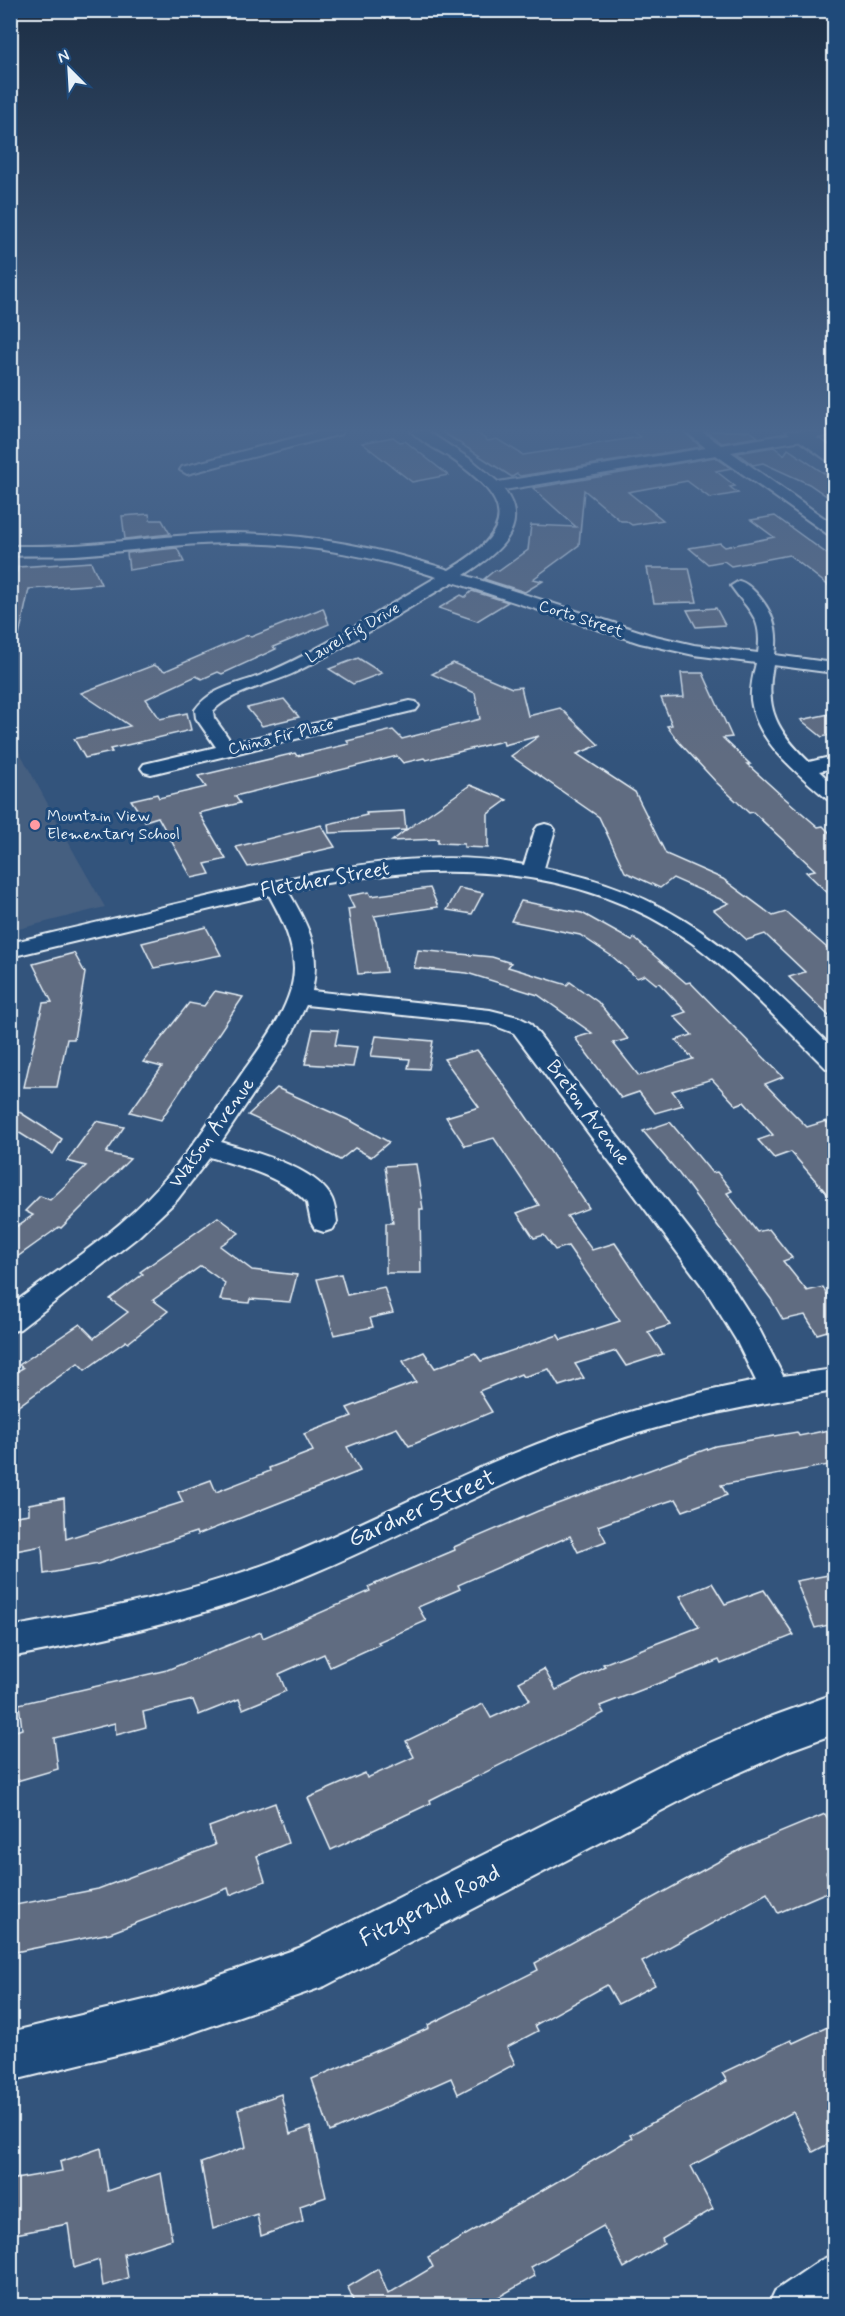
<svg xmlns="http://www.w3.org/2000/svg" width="845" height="2316" font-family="Mynerve,sans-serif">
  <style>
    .built { fill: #445e80 }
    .building { fill: #616c81; stroke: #e8f1f8; stroke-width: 1.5 }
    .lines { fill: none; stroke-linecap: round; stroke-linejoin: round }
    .minor-casing { stroke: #e8f1f8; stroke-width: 4 }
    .major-casing { stroke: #e8f1f8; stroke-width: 4 }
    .minor { fill: #1f4a7a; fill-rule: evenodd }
    .major { fill: #1f4a7a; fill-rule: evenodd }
    .poi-dot { fill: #ff9aa2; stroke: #1f4a7a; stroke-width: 2 }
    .labels { text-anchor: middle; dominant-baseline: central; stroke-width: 6; stroke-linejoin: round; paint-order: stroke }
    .far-street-label { font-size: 16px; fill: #e8f1f8; stroke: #1f4a7a }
    .far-poi-label { font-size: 16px; fill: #e8f1f8; stroke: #1f4a7a; text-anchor: start }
    .street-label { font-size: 20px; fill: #e8f1f8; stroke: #1f4a7a }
    .near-street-label { font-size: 24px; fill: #e8f1f8; stroke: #1f4a7a }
  </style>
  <rect width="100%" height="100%" fill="#33547c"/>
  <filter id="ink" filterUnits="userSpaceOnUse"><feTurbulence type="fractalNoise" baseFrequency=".0167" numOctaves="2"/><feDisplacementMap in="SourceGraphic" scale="12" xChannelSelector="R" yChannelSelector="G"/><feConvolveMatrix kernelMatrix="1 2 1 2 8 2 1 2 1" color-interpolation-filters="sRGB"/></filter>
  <g filter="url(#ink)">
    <polygon class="built" points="11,736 76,856 105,907 11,931"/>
    <g class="building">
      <polygon points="441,431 474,431 488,441 497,439 523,455 640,437 632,431 683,431 701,447 520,476 517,474 512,477"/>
      <polygon points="705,431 750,431 758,437 722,443"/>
      <polygon points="393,437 400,442 405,441 448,475 412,482 362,443"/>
      <polygon points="774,447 784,455 788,449 834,480 834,501 809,484 763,463 753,465 737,453"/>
      <polygon points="715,457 731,468 716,471 735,486 730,487 738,493 710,498 687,481 628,492 663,520 632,525 626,521 621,521 584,490 579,545 533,579 543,581 525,592 484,579 495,570 499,571 528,550 531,525 576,527 533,488"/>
      <polygon points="149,514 150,520 162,520 170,534 125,539 122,516"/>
      <polygon points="775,516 834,559 834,590 789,555 731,566 724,561 708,564 689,548 720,543 725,547 774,537 751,520"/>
      <polygon points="177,548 184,562 129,570 127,553"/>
      <polygon points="91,562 101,584 29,589 19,636 10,635 10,572 17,572 18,567"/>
      <polygon points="647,568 689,568 697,602 654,603"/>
      <polygon points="472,591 508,602 477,621 439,608 461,595 465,597"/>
      <polygon points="323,608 329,624 273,647 276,649 222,674 218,672 202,679 196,676 146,699 160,719 187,713 191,730 110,749 112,752 85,758 74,739 130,726 81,693 154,665 165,671 248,635 251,637"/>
      <polygon points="716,608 725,625 696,627 687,610"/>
      <polygon points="358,658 382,673 353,684 329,669"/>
      <polygon points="453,663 512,688 521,687 528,716 560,708 599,745 577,754 635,792 666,854 723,879 773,916 786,912 834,954 834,1021 789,977 805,972 765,934 747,940 714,910 729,903 673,878 660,888 625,872 599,817 511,756 539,736 504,745 503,741 426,760 424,758 403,763 397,756 235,796 240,803 199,813 226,859 205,864 210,874 192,878 158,817 145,821 131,800 157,794 159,798 206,787 198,776 295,753 297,756 349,744 347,741 393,730 402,739 480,719 475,693 432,674"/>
      <polygon points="681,673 703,673 732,737 723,738 750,764 747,764 780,794 818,827 823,826 834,837 834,899 806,872 815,870 753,812 749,813 717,783 678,741 667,726 672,725 661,698 684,697"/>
      <polygon points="284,699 299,717 262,726 247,708"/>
      <polygon points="834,713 834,734 822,737 801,720"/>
      <polygon points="470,785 507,800 488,814 488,848 464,847 464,844 438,843 438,839 392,841 406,830 329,833 328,824 367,815 366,813 404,811 406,830"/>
      <polygon points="321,825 335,847 248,867 236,847"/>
      <polygon points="430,888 438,907 374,916 377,922 386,972 358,974 348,909 354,908 348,896 369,892 371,896"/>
      <polygon points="459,888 483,893 472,914 447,910"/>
      <polygon points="521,901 582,913 632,941 634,938 686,983 690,982 783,1077 765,1084 792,1112 807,1127 826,1121 834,1130 834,1202 791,1152 774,1158 758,1140 773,1135 744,1102 736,1105 712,1079 672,1091 683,1105 655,1113 639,1092 621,1098 575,1038 592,1033 538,995 467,973 414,968 418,950 492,957 511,963 508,967 567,985 570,982 598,1002 628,1039 613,1043 639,1076 693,1059 676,1040 692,1035 674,1016 686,1012 659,983 656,984 645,975 637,978 613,957 580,935 511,921"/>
      <polygon points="206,927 221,955 154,968 142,943"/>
      <polygon points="74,953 85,973 74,1039 67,1039 57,1087 24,1087 43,1003 52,1002 33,964"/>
      <polygon points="215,991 243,997 161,1120 130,1112 162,1067 143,1062 189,1003 204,1006"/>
      <polygon points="313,1029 338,1030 335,1045 357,1047 353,1067 305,1064"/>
      <polygon points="376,1036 433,1041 428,1069 408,1068 410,1059 371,1056"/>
      <polygon points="477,1050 510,1093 589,1208 567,1216 592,1250 615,1243 670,1325 648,1332 663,1354 626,1366 616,1351 575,1364 584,1378 559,1386 549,1369 523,1377 521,1374 479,1391 492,1412 409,1446 397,1428 347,1447 360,1471 197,1535 196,1532 98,1564 44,1574 42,1546 10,1552 10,1517 29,1514 29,1504 64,1498 66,1539 183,1502 178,1492 211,1480 216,1492 270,1471 269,1468 313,1451 304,1434 352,1416 347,1408 416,1382 403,1361 424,1352 435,1368 475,1353 481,1361 558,1335 561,1340 620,1321 568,1246 555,1250 544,1235 534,1238 517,1213 539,1205 494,1138 465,1146 446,1117 479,1107 444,1059"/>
      <polygon points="277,1088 353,1122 389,1142 371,1157 355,1148 340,1160 308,1143 248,1115"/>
      <polygon points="10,1106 62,1139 53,1154 10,1127"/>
      <polygon points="96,1121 124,1127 106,1153 130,1159 61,1228 59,1227 10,1262 10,1231 33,1215 25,1211 40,1196 50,1200 86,1166 67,1161"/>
      <polygon points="670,1122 712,1173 717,1172 732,1191 727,1193 757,1232 769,1229 792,1258 783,1261 807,1291 823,1287 834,1306 834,1329 817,1334 805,1315 783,1320 771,1299 728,1242 730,1242 677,1171 643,1131"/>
      <polygon points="416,1164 423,1209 420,1209 421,1273 386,1273 386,1223 393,1223 385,1166"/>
      <polygon points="218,1217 239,1233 220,1246 252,1270 297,1275 290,1302 250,1299 249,1303 220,1300 225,1283 201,1266 153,1300 168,1311 128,1343 126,1341 85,1370 78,1363 10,1412 10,1375 23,1368 19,1365 80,1324 94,1338 128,1312 110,1299 143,1274 140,1272"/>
      <polygon points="341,1274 347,1295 384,1287 393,1313 370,1318 373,1327 334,1335 317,1279"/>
      <polygon points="834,1429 834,1464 721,1485 727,1495 683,1511 676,1499 651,1507 598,1526 606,1541 578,1552 570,1536 458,1585 460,1589 418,1607 426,1621 378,1642 380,1644 330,1667 324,1654 279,1674 286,1691 243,1709 239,1699 199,1715 193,1700 143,1712 146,1727 116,1735 115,1723 54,1738 58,1769 10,1783 10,1733 22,1729 19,1704 167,1670 261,1632 263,1638 370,1591 368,1587 455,1550 454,1547 538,1511 715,1446 797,1432 799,1436"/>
      <polygon points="834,1574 834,1624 815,1628 796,1581"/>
      <polygon points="712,1583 725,1604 764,1590 794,1635 721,1664 719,1660 600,1706 604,1713 430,1800 431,1803 331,1850 308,1798 365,1773 367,1778 414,1757 406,1741 483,1704 491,1718 530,1700 519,1682 544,1669 556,1690 605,1666 603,1664 699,1627 680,1596"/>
      <polygon points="275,1803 288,1843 257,1856 265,1881 230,1895 228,1888 110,1933 10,1953 10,1906 98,1889 215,1845 209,1827"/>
      <polygon points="825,1814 834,1830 834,1868 826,1872 834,1889 778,1913 767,1893 642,1962 655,1985 618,2004 607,1985 535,2025 538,2031 507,2047 515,2064 458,2094 451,2078 330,2132 312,2079 429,2028 428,2025 538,1970 535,1963 743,1848"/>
      <polygon points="834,2024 834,2141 813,2152 793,2112 691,2166 713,2209 662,2239 664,2244 624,2268 603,2226 531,2267 535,2276 495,2299 498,2306 355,2306 348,2287 378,2269 388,2294 433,2267 428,2257 632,2138 630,2135 727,2081 722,2073 791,2040 793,2043"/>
      <polygon points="281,2094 290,2134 310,2127 326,2197 300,2206 303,2221 261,2236 257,2214 213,2229 201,2163 246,2147 238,2109"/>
      <polygon points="101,2148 108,2191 161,2173 172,2239 124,2254 128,2278 103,2286 99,2260 74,2268 68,2224 10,2235 10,2180 62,2171 60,2162"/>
    </g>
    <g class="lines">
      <defs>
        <g id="minor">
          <polygon points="321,431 343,431 341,434 187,474 180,470 182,467"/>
          <path d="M411,431h16l46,30 25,21 208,-34 -21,-17h16l20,14 87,-14h26v4h-2l-101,17 103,73v12l-5,-2 -113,-80 -212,35c29,38 -10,66 -40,85l187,60 43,10 64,8c5,-36 -9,-41 -27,-67l8,-5c7,2 11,6 16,11 18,19 24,37 20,63l59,8v10l-61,-8c-9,45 5,67 36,97l25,-6v12l-15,3 15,14v16l-7,-2c-29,-26 -71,-57 -76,-99 -1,-12 2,-25 5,-37l-62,-8 -54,-12 -187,-61c-52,30 -103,63 -157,90 -24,12 -66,20 -83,39l1,7 18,25 178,-42 6,1 3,4 -3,4 -265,64 -7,-2 -3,-4 3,-4 72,-17 -20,-29 -1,-8c15,-22 40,-25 64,-34 63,-25 120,-66 178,-99 -66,-22 -136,-34 -207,-34 -52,0 -103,9 -155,12 -22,1 -43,0 -65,1v-10c22,0 43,0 64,-1 52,-3 103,-11 155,-12 75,0 149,14 220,37 69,-41 63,-70 0,-113 -12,-8 -29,-15 -38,-26z"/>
          <path d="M545,824l7,2 3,4 -11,38c133,24 198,91 290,181v21l-8,-2c-44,-43 -85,-89 -134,-125 -117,-84 -269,-83 -404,-52 21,36 33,58 24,100l178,19 28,7 12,6 196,254 32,50 25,49 51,-7v22c-77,13 -154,27 -229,53 -106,36 -203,93 -306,135 -93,38 -190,60 -289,78v-30c90,-16 179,-34 264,-66 79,-31 153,-71 231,-104 81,-34 165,-60 251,-76l-20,-41 -30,-49 -192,-258 -24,-9 -184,-19 -18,37 -67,100c32,10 96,25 111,57 3,7 4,15 5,23l-4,7 -9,3 -9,-3 -4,-7 -4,-19c-23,-26 -65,-36 -97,-46l-33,43 -39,37 -118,92 -10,3v-26c50,-38 107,-73 149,-120 33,-36 59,-78 86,-117 20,-28 49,-66 49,-101 -1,-28 -12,-49 -25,-73l-259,62v-14c74,-18 148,-35 222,-52 96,-21 193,-45 292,-26l11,-35 3,-4z"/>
          <polygon points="834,2254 834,2301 829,2306 768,2306 775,2291 819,2261"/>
        </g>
        <g id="major">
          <polygon points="786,431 806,431 834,449 834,462 828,461"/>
          <polygon points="834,1694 834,1734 790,1750 705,1788 325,1986 157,2045 10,2081 10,2032 157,1997 299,1948 675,1758 765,1719"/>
        </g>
      </defs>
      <use href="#minor" class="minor-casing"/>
      <use href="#major" class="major-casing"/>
      <use href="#minor" class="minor"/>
      <use href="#major" class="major"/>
    </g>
  </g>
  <linearGradient id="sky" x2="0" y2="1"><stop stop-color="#1c2e44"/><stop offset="0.57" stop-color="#4a678e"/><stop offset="1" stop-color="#4a678e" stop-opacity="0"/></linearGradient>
  <rect width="845" height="755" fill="url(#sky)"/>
  <circle class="poi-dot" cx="35" cy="825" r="6"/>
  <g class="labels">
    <g class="far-street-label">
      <text transform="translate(581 619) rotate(18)">Corto Street</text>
      <text transform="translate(353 633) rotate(-30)">Laurel Fig Drive</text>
      <text transform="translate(281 737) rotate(-14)">China Fir Place</text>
    </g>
    <g class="far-poi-label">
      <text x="47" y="816">Mountain View<tspan x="47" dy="18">Elementary School</tspan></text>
    </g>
    <g class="street-label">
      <text transform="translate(325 880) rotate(-10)">Fletcher Street</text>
      <text transform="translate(588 1113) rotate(53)">Breton Avenue</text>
      <text transform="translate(212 1133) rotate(-54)">Watson Avenue</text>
    </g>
    <g class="near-street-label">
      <text transform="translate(422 1509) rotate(-24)">Gardner Street</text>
      <text transform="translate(430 1906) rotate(-27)">Fitzgerald Road</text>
    </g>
  </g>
  <rect width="845" height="2316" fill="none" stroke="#1f4a7a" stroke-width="36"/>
  <rect x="18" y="18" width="809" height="2280" fill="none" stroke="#e8f1f8" stroke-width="2" filter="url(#ink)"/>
  <g transform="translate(69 69) rotate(336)" stroke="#1f4a7a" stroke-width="4.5" paint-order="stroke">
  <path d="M0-4.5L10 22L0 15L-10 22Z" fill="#e8f1f8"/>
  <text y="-9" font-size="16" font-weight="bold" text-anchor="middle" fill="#e8f1f8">N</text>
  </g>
</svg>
